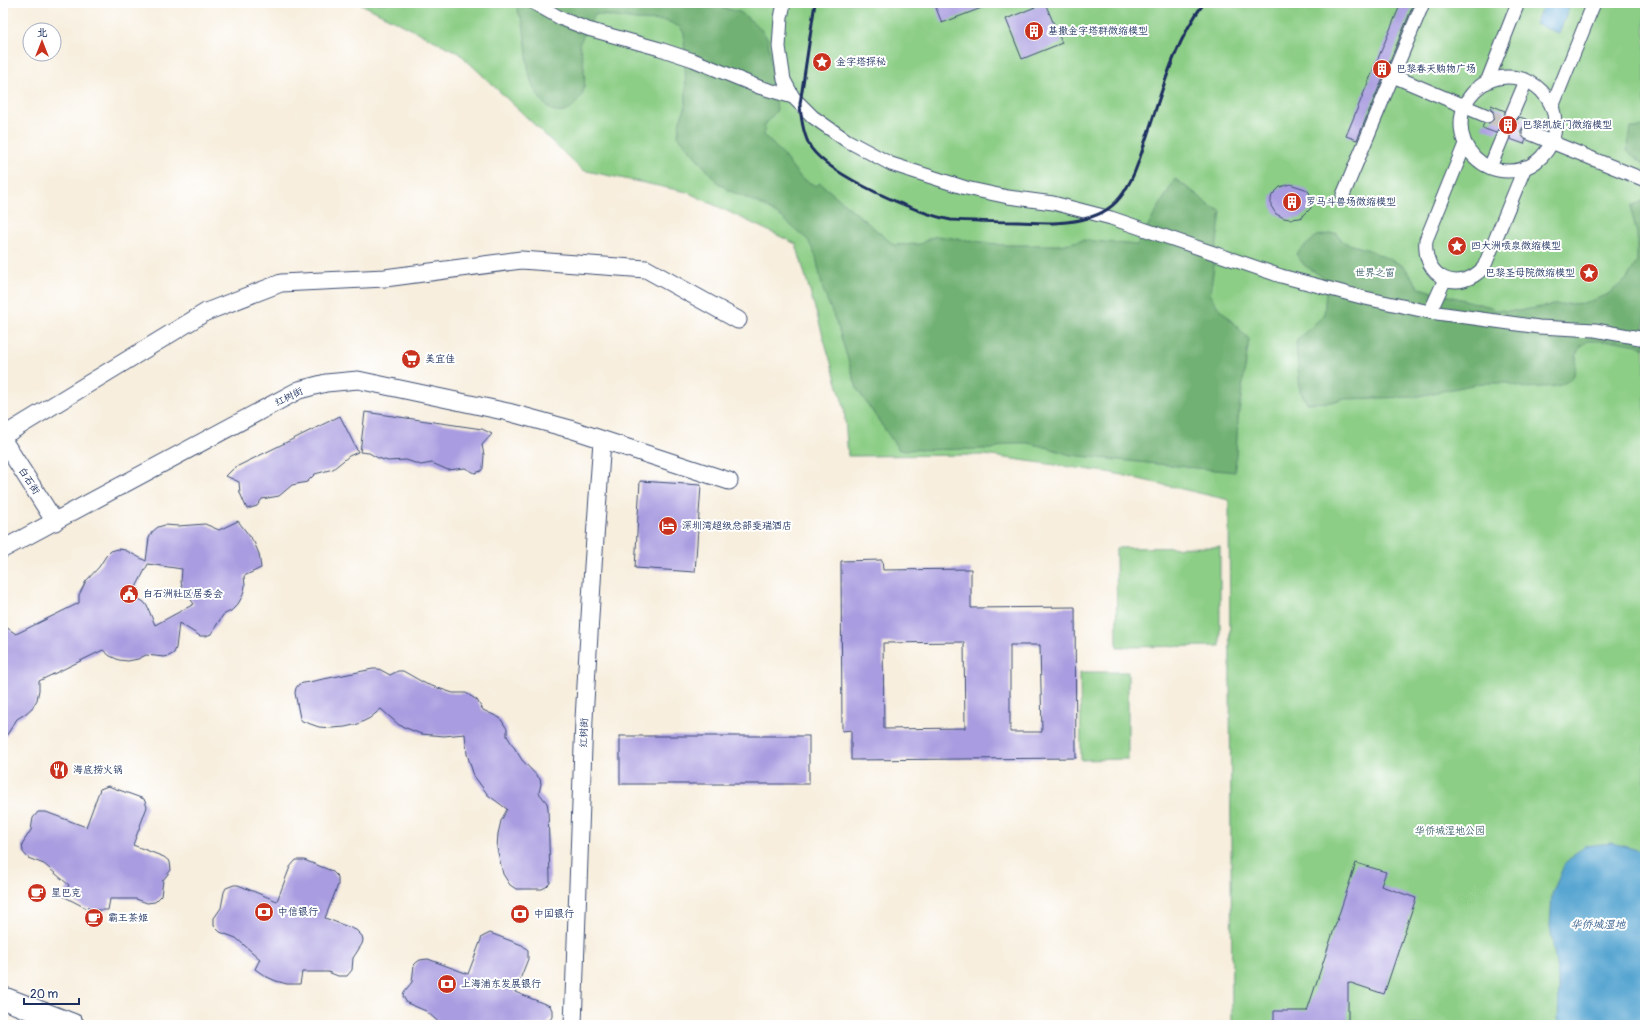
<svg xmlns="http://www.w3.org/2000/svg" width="1648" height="1028" font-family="Pangolin,'LXGW WenKai TC',sans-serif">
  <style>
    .green { fill: #8cce86; stroke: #547e72 }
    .forest { fill: #71b173; stroke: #467068 }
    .water { fill: #57a5d1; stroke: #396a98 }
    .building { fill: #a99ce0; fill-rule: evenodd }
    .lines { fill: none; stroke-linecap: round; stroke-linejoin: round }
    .pedestrian-tunnel { stroke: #cbc8c4; stroke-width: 13; stroke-dasharray: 13 6; stroke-linecap: butt }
    .pedestrian-casing { stroke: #3c4c71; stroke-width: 15 }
    .minor-casing { stroke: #3c4c71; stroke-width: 19 }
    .primary-casing { stroke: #3c4c71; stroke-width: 24 }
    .pedestrian { stroke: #fff; stroke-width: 13 }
    .minor { stroke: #fff; stroke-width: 17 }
    .primary { stroke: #fff; stroke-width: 22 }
    .rail { stroke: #1b2f5e; stroke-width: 3 }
    .labels { text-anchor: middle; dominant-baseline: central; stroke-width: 4; stroke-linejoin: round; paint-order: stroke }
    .poi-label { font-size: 10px; fill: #1b2f5e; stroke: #fff; text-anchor: start }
    .park-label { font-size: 10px; fill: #3d5f6a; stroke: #fff }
    .street-label { font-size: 10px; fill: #1b2f5e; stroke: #fff }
    .water-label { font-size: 11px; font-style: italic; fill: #335e8c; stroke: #fff }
  </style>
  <rect width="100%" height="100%" fill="#fff"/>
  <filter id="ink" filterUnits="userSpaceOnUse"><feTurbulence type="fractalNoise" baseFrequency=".025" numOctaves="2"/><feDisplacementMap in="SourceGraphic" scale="8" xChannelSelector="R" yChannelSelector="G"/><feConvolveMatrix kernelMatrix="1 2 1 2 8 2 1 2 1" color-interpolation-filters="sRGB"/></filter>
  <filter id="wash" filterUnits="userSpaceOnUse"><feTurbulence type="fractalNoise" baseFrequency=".012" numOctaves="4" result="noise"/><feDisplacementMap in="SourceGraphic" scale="16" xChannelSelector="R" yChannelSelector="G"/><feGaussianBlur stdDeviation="0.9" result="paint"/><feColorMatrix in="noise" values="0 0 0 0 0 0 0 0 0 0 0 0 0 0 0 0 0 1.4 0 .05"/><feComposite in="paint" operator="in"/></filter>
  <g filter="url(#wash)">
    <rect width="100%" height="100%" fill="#f7eedd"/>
    <g class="green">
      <polygon points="359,3 1645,3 1645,1025 1232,1025 1229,500 1113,473 984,455 848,456 844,407 796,244 687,192 582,170 459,53"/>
      <polygon points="1220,547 1220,646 1117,647 1116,548"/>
      <polygon points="1080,672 1128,672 1128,759 1081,760"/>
    </g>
    <g class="forest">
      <path d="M517,3h198l8,5 17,4 19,15 9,12 9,71 -12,15 -1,10 18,19 19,24 15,8 4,-3 74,62 26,-1 10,-6 7,-2 67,9h56l23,-5 54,5 38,-66 24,17 9,9 13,6 -11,84 8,12 31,32 -11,80 -3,53 -165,-17 -21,-7 -21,-5h-18l-18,6 -93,1 -42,-61 -19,-62 -15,-37 -7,-33 -8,-17 -27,-23 -17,-11 -36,-16 -10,-7 -40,-47 2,-16 5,-11 1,-13 -2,-63 -4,-6 -13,-6 -31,-1 -41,-6 -16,30c4,11 8,37 4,48 -1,5 -5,9 -9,13 -15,18 -32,0 -40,-17 -8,-15 -6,-34 -9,-50 -1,-5 -1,-10 -2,-15 -2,-7 -8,-13 -6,-20z"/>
      <polygon points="1645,125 1645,165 1627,151 1631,128 1639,128"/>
      <polygon points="1645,200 1645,349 1637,345 1616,341 1588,341 1580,347 1577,353 1574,375 1570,380 1558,386 1525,388 1507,383 1482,383 1414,397 1343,399 1331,402 1307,403 1300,391 1296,344 1297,340 1324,315 1327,280 1304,265 1296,254 1317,236 1337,233 1343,242 1369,250 1404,266 1419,288 1491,307 1494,310 1518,311 1553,305 1586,303 1608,294 1626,280 1637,262 1637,233 1632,214 1632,206"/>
    </g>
    <g class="water">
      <polygon points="1544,3 1571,3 1559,33 1535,24"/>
      <polygon points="1612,843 1645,852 1645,1025 1558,1025 1559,985 1550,926 1552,894 1565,863 1584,846"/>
    </g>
    <g id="blocks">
      <g class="building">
        <polygon points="934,3 992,3 992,4 942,23"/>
        <polygon points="1045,3 1062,43 1022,59 1006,19"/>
        <polygon points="1401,3 1414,3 1357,140 1346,136"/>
        <polygon points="1491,105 1505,111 1505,118 1509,121 1516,121 1520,117 1533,122 1531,125 1524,126 1521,130 1521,134 1526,140 1524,144 1510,139 1510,132 1506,129 1498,129 1496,133 1482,128 1484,123 1491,123 1494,119 1494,112 1490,109"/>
        <polygon points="1290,184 1305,189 1309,192 1312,201 1311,208 1304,215 1300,218 1290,219 1284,218 1276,214 1271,206 1271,199 1272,195 1280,187"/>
        <polygon points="365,412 482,429 492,434 482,445 484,455 483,468 481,471 475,473 465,468 448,470 432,463 421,465 406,460 388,461 378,458 369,453 360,452"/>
        <polygon points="340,416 358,452 349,456 333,469 315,474 307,482 292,485 279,496 262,499 257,506 247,509 240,493 239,482 226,476 234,468"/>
        <polygon points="640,481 701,485 695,572 635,568"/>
        <path d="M238,521l16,21 5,12 2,14 -17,8 1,10 -2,9 -5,9 -7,7 -8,4 -12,19 -5,2h-6l-21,-13 -3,25 -2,5 -5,3 -5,1 -18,-2 -8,4 -10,2 -9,-1 -9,-4 -7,-6 -64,31v9l-2,10 -5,8 -7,6 -8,5 -14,22v-116l13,9 63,-31v-8l7,-14 13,-14 7,-11 5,-5 7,-2 7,1 21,11 3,-23 3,-6 6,-5 7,-2 13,1 27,-2 14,6zM148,564l34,5 -1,13 1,5 12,17 -39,21 -8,-19 -3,-4 -12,-7z"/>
        <path d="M882,560l1,10 88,-1v39l104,-1 1,151 -225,2v-30l-9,1 -1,-170zM964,642l1,86 -81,1 -1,-86zM1010,645h30l2,87h-32z"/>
        <polygon points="373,669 379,669 390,675 398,671 403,671 426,684 453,693 466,693 477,700 483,710 500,718 507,729 507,736 522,760 540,779 541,784 539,793 547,803 548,808 550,878 550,883 546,887 542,889 516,889 510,885 503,874 497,848 498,834 501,821 507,809 488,795 474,776 467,754 465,734 444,736 421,734 399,725 381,709 370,718 358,724 345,727 332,728 319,727 302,721 300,718 295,693 296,688 299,684"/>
        <rect x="620" y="736" width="189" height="48"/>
        <polygon points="108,786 144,799 147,807 133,845 164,857 170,862 171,870 163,880 161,896 155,902 147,903 136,899 110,899 108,910 96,910 84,907 63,896 69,885 44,864 28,858 23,852 22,844 31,830 33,818 38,812 46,812 86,827 100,789"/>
        <polygon points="296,860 304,860 332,871 338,877 338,885 325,918 356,930 362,936 363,940 362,944 353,958 352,970 347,976 338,976 328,972 302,972 300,984 287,984 276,981 265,976 255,969 260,959 236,938 220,932 214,926 214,918 221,908 224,892 226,888 234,885 238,885 277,901 290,867"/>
        <polygon points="1356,863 1386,872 1381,886 1416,898 1384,994 1348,982 1348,1025 1274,1025 1274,1011 1307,1011"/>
        <polygon points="490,933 522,945 528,950 528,959 515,992 550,1006 552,1010 552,1017 546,1025 442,1025 426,1011 407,1003 403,996 404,992 412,982 414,965 417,962 420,960 428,959 468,974 482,937"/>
      </g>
    </g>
  </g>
  <g filter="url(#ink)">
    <use href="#blocks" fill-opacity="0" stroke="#3c4c71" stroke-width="1"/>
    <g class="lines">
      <polyline class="pedestrian-tunnel" points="1487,116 1529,133"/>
      <defs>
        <g id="pedestrian">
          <polyline points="534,3 562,19 588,29 660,49 693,60 759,87 793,97"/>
          <polyline points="784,3 781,18 779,47 784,80 793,97 813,117 846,140 891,164 966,188 1008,197 1053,203 1111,218 1281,276 1365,298 1430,312 1539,327 1595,330 1645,339"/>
          <polyline points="1393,76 1487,116"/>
          <circle cx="1508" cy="124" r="47"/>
          <polyline points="1487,82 1518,3"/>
          <polyline points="1552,107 1594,3"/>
          <polyline points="1512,114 1526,81"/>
          <polyline points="1529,133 1645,180"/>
          <path d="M1465,144l-39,96c-4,38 33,55 58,27l41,-100"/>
          <polyline points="1490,167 1503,136"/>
          <polyline points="1343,195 1423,3"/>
          <polyline points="1430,312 1445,279"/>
        </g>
        <g id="minor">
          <polyline points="3,436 206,312 281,283 385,278 521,260 646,269 738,320"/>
          <polyline points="3,440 55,522"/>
          <polyline points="3,549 299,390 326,383 358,380 508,412 570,429 729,481"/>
          <polyline points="573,1025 584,719 593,566 602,441"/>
        </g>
        <polyline id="primary" points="3,998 73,1025"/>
      </defs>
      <use href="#pedestrian" class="pedestrian-casing"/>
      <use href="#minor" class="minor-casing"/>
      <use href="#primary" class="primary-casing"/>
      <use href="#pedestrian" class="pedestrian"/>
      <use href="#minor" class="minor"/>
      <use href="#primary" class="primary"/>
      <path class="rail" d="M815,3l-15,101c1,15 3,31 11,44 20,28 106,66 140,72 23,1 45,2 67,2 24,1 49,3 73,-5 16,-5 28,-15 36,-30 10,-15 14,-34 20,-51 15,-45 28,-95 57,-133"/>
    </g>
  </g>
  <defs>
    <symbol id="building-disc" viewBox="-11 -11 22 22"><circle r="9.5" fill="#c8321e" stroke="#fff"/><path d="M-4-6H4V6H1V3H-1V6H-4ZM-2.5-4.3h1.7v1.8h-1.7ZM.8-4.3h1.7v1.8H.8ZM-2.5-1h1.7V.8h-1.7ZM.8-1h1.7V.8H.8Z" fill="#fff"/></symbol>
    <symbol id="sight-disc" viewBox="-11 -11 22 22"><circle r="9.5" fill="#c8321e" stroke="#fff"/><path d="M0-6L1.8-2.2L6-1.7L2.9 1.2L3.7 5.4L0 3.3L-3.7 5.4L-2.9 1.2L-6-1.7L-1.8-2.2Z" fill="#fff"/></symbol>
    <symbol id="supermarket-disc" viewBox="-11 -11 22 22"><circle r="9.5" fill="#c8321e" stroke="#fff"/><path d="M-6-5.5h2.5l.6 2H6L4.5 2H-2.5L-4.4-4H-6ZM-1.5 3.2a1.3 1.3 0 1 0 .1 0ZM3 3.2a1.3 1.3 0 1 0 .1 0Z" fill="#fff"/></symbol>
    <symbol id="hotel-disc" viewBox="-11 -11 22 22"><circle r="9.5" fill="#c8321e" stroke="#fff"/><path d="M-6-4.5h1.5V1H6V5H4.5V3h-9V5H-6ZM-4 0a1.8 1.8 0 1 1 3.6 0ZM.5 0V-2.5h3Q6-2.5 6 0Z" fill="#fff"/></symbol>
    <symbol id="civic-disc" viewBox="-11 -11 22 22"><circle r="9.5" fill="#c8321e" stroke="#fff"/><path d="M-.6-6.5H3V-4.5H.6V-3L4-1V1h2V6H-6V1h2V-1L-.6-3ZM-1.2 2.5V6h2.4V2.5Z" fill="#fff"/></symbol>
    <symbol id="restaurant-disc" viewBox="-11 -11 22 22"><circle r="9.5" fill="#c8321e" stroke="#fff"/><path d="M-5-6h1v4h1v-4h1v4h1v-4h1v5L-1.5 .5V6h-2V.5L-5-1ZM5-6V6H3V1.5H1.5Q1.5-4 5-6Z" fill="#fff"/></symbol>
    <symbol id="cafe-disc" viewBox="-11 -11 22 22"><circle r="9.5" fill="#c8321e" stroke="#fff"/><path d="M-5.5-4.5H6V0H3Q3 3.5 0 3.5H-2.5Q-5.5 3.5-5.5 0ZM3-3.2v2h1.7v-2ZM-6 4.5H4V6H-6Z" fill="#fff"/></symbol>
    <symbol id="bank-disc" viewBox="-11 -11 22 22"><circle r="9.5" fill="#c8321e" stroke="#fff"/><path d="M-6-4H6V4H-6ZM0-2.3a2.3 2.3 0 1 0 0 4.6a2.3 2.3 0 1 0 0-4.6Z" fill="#fff"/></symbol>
  </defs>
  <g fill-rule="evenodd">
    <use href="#building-disc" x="1023" y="20" width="22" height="22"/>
    <use href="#sight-disc" x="811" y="51" width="22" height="22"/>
    <use href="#building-disc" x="1371" y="58" width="22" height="22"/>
    <use href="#building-disc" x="1497" y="114" width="22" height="22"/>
    <use href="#building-disc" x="1281" y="191" width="22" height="22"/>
    <use href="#sight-disc" x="1446" y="235" width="22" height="22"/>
    <use href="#sight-disc" x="1578" y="262" width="22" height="22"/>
    <use href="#supermarket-disc" x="400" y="348" width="22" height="22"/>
    <use href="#hotel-disc" x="657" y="515" width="22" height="22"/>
    <use href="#civic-disc" x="118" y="583" width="22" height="22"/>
    <use href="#restaurant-disc" x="48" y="759" width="22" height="22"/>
    <use href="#cafe-disc" x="26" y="882" width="22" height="22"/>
    <use href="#bank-disc" x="253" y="901" width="22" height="22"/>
    <use href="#bank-disc" x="509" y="903" width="22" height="22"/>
    <use href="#cafe-disc" x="83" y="907" width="22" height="22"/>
    <use href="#bank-disc" x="436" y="973" width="22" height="22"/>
  </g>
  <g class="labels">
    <g class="poi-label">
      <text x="1048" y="31">基撒金字塔群微缩模型</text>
      <text x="836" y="62">金字塔探秘</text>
      <text x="1396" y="69">巴黎春天购物广场</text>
      <text x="1522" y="125">巴黎凯旋门微缩模型</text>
      <text x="1306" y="202">罗马斗兽场微缩模型</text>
      <text x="1471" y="246">四大洲喷泉微缩模型</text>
      <text x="1575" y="273" text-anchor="end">巴黎圣母院微缩模型</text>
      <text x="425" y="359">美宜佳</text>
      <text x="682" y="526">深圳湾超级总部斐瑞酒店</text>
      <text x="143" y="594">白石洲社区居委会</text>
      <text x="73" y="770">海底捞火锅</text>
      <text x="51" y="893">星巴克</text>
      <text x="278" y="912">中信银行</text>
      <text x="534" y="914">中国银行</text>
      <text x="108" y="918">霸王茶姬</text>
      <text x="461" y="984">上海浦东发展银行</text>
    </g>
    <g class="park-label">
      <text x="1375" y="273">世界之窗</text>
      <text x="1450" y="831">华侨城湿地公园</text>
    </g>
    <g class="street-label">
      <text transform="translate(289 397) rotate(-26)">红树街</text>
      <text transform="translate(29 481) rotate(57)">白石街</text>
      <text transform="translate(584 733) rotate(-88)">红树街</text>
    </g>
    <g class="water-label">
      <text x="1598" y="924">华侨城湿地</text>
    </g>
  </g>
  <rect width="1648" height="1028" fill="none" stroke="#fff" stroke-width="16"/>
  <g transform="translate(42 42)"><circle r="19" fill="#ffffff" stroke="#a4acbf"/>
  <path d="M0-3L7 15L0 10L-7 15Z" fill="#c8321e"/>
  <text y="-6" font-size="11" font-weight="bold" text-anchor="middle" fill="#1b2f5e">北</text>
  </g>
  <path d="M24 998v6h55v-6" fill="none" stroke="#1b2f5e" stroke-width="2"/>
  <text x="30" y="998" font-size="12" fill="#1b2f5e" stroke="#ffffff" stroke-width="3" paint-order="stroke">20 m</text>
</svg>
